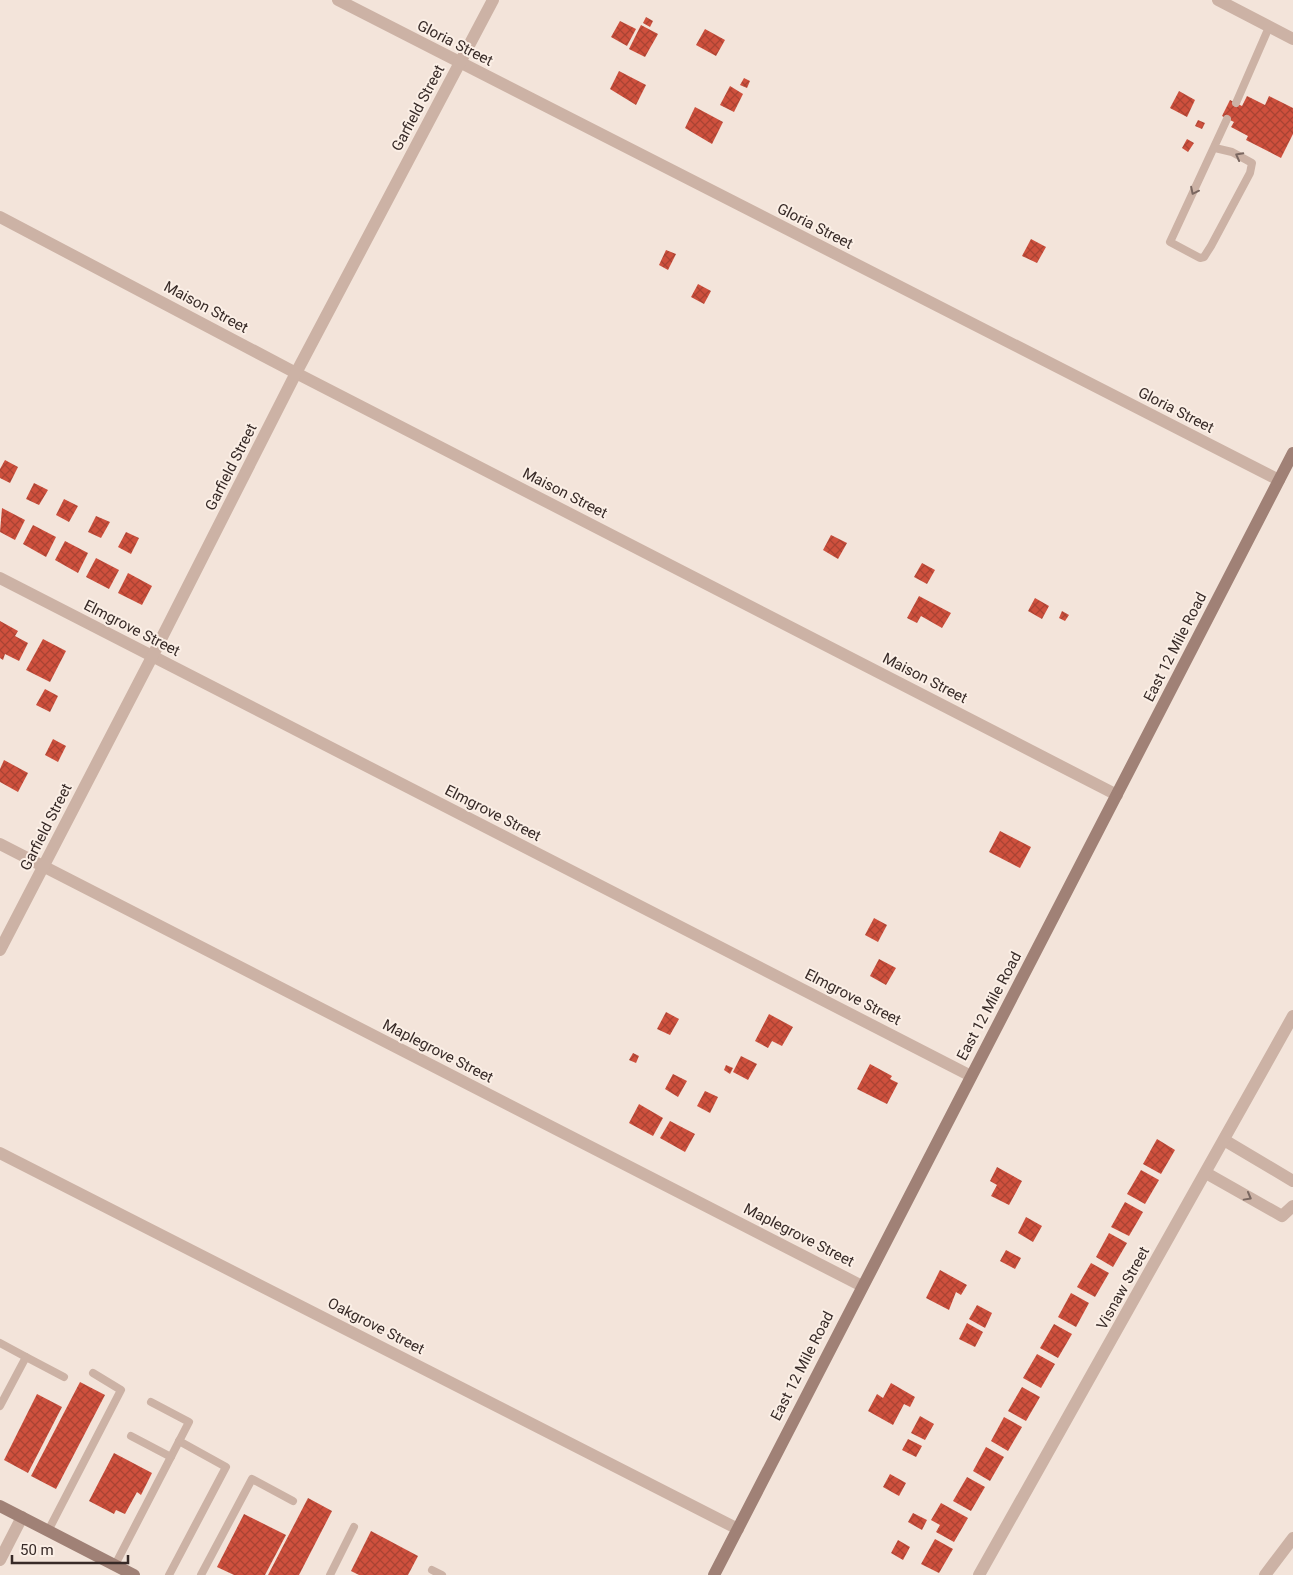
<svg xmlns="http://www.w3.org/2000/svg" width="1293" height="1575" font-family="Roboto,sans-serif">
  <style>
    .building { fill: url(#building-cross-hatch) }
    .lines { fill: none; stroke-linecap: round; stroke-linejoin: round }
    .service { stroke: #ccb2a5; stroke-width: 8 }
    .minor { stroke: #ccb2a5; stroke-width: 12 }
    .tertiary { stroke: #ccb2a5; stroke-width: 12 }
    .secondary { stroke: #a08176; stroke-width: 12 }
    .oneway { stroke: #7a6760 }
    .labels { text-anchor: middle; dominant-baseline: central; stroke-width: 4; stroke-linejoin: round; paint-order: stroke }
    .street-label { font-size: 15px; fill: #372a27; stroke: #fbefe6 }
  </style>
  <defs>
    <pattern id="building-cross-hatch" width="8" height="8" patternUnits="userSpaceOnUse" patternTransform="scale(1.25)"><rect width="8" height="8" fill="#cf503d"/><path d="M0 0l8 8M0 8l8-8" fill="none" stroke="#a94333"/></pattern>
  </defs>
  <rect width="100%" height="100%" fill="#f3e4da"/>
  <g class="building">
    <polygon points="646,17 653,21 650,27 643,23"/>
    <polygon points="620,21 636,29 627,46 611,37"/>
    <polygon points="641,25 658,34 645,57 629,49"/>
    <polygon points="705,29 725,40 716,56 696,45"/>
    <polygon points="619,71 646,85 636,105 610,89"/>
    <polygon points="744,78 750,81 747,88 740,85"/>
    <polygon points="730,86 743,94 734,112 720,105"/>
    <polygon points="1179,91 1195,100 1187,117 1170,108"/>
    <polygon points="1247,96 1265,105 1269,96 1293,108 1293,134 1281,158 1246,140 1248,136 1231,127 1234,122 1222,116 1230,100 1242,106"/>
    <polygon points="695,107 723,122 712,144 685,128"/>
    <polygon points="1198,120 1205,123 1202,129 1195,126"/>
    <polygon points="1187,139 1194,143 1188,152 1182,148"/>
    <polygon points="1031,239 1046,247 1037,263 1022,256"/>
    <polygon points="666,250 676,254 668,270 659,265"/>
    <polygon points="698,284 711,291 704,304 691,297"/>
    <polygon points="5,460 18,467 10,483 0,478 0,469"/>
    <polygon points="34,483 48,490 39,505 26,499"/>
    <polygon points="64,499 78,506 69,522 56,515"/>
    <polygon points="2,508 25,520 15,540 0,532"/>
    <polygon points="96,516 110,522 101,538 88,532"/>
    <polygon points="33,525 56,537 46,557 23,544"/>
    <polygon points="126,532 139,538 131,554 118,547"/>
    <polygon points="831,535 847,543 838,559 823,550"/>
    <polygon points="65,541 88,553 78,573 55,560"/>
    <polygon points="96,558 119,570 109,589 86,577"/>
    <polygon points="922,563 935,570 927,584 914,577"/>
    <polygon points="128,573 152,586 142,605 118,593"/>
    <polygon points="919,596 951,613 942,628 921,616 917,623 907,618"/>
    <polygon points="1035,598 1049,606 1042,619 1028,611"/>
    <polygon points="1062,611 1069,615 1065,621 1059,618"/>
    <polygon points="0,621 18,631 15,636 28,643 19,661 5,654 3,660 0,658"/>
    <polygon points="43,639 66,651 50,682 26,670"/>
    <polygon points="45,689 58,696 50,712 36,705"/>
    <polygon points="53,739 66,746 58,762 45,755"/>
    <polygon points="4,760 28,773 18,792 0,782 0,769"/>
    <polygon points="1000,831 1031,847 1020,868 989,852"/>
    <polygon points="874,918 887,925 878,942 865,935"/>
    <polygon points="879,959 896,968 886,985 870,976"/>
    <polygon points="666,1012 679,1019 670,1035 657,1029"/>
    <polygon points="769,1014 793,1027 782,1046 772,1041 768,1048 755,1041"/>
    <polygon points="633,1053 639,1056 636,1063 629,1060"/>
    <polygon points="741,1056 757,1064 748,1080 733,1072"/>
    <polygon points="870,1064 892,1076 890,1079 898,1083 887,1104 857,1089"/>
    <polygon points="726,1065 733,1068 730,1074 724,1070"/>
    <polygon points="673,1074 687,1081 678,1097 665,1089"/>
    <polygon points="705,1091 718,1097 710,1113 697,1106"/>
    <polygon points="639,1104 663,1118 653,1136 629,1123"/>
    <polygon points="670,1121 695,1134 685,1152 660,1138"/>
    <polygon points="1157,1139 1175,1150 1161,1174 1143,1164"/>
    <polygon points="997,1167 1022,1181 1009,1205 991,1196 997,1185 990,1181"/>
    <polygon points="1141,1170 1159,1180 1145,1204 1127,1194"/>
    <polygon points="1125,1202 1143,1212 1129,1236 1111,1227"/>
    <polygon points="1026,1217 1042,1226 1033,1242 1018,1233"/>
    <polygon points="1109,1233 1127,1243 1113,1267 1096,1257"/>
    <polygon points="1006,1250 1021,1258 1015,1269 1000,1261"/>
    <polygon points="1091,1263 1109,1273 1095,1297 1077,1287"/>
    <polygon points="940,1270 967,1285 961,1295 956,1292 949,1310 926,1298"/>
    <polygon points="1071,1293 1089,1303 1076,1327 1058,1317"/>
    <polygon points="977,1305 992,1313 985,1328 969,1319"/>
    <polygon points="967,1323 983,1332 975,1347 959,1339"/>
    <polygon points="1054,1324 1072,1334 1058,1358 1040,1348"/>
    <polygon points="1037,1354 1055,1364 1041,1388 1023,1378"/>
    <polygon points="80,1382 105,1395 56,1489 31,1476"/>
    <polygon points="891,1383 915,1397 910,1407 904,1404 893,1425 868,1411 877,1394 883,1398"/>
    <polygon points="1022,1387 1040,1397 1026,1421 1008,1411"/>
    <polygon points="37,1394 62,1407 28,1473 4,1460"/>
    <polygon points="920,1416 934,1424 925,1440 911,1433"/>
    <polygon points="1004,1417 1022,1427 1008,1451 991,1441"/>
    <polygon points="908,1439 922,1446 916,1457 902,1450"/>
    <polygon points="986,1447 1004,1457 990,1481 973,1471"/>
    <polygon points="114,1453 152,1473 141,1495 137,1492 125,1514 116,1510 114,1514 89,1501"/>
    <polygon points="890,1474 906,1483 899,1496 883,1487"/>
    <polygon points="967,1477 985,1487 971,1511 953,1501"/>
    <polygon points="308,1498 332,1511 299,1575 268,1575"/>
    <polygon points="941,1503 968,1518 954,1542 936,1532 940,1525 931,1520"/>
    <polygon points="913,1513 927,1520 922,1530 908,1522"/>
    <polygon points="244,1514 286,1535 265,1575 234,1575 217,1567"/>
    <polygon points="371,1531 418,1556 408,1575 359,1575 351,1571"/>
    <polygon points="935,1539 953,1549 939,1573 921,1564"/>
    <polygon points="898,1540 910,1547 903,1560 891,1553"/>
  </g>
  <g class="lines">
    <g class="service">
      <polyline points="1236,103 1269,27"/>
      <polyline points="1215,148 1232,152 1252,163 1250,173 1211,246 1204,257 1200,258 1170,242 1227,119"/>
      <polyline points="0,1343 26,1357"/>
      <polyline points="0,1406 26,1357 64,1377"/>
      <polyline points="131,1436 171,1457"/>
      <polyline points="48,1531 121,1390 93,1373"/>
      <polyline points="115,1565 189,1422 151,1402"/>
      <polyline points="432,1570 442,1575"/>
      <polyline points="169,1575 226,1467 179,1441"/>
      <polyline points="201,1575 252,1479 293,1501"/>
      <polyline points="330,1575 354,1527"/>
    </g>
    <g class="minor">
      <polyline points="338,0 1279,480"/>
      <polyline points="0,217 296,373 1117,795"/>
      <polyline points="0,578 971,1076"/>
      <polyline points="0,844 862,1286"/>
      <polyline points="0,950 152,657 296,373 493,0"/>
      <polyline points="1224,1140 1293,1181"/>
      <polyline points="0,1153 738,1529"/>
      <polyline points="1206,1173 1282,1216 1293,1206"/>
      <polyline points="0,1560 22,1517"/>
      <polyline points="979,1575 1293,1016"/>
      <polyline points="1265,1575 1293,1538"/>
    </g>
    <polyline class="tertiary" points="1218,0 1293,39"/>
    <g class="secondary">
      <polyline points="0,1506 134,1575"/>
      <polyline points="714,1575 1293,453"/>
    </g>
  </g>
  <defs><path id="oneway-chevron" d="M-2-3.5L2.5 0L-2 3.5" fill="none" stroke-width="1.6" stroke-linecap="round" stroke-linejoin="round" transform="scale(1.25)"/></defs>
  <g class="oneway">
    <use href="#oneway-chevron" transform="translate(1239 156) rotate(-152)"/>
    <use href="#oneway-chevron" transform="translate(1194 191) rotate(116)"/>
    <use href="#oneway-chevron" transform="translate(1248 1197) rotate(29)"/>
  </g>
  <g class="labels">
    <g class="street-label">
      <text transform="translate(455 43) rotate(27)">Gloria Street</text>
      <text transform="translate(418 108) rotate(-62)">Garfield Street</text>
      <text transform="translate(815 226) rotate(27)">Gloria Street</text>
      <text transform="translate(206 307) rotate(28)">Maison Street</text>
      <text transform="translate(1176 410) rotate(27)">Gloria Street</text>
      <text transform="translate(231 467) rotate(-63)">Garfield Street</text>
      <text transform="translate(565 493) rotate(27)">Maison Street</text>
      <text transform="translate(132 628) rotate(27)">Elmgrove Street</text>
      <text transform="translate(1175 647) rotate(-63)">East 12 Mile Road</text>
      <text transform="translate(925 678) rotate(27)">Maison Street</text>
      <text transform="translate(493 813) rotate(27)">Elmgrove Street</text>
      <text transform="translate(46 827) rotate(-63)">Garfield Street</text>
      <text transform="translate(853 997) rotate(27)">Elmgrove Street</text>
      <text transform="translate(989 1006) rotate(-62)">East 12 Mile Road</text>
      <text transform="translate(438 1051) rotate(27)">Maplegrove Street</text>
      <text transform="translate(799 1235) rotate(27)">Maplegrove Street</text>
      <text transform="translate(1123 1288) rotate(-61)">Visnaw Street</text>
      <text transform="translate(376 1326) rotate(27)">Oakgrove Street</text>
      <text transform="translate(802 1366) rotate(-63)">East 12 Mile Road</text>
    </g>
  </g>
  <path d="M12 1555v8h116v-8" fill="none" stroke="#372a27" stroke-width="2.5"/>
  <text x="20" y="1555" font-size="15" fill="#372a27" stroke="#fbefe6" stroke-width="4" paint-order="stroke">50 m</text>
</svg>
